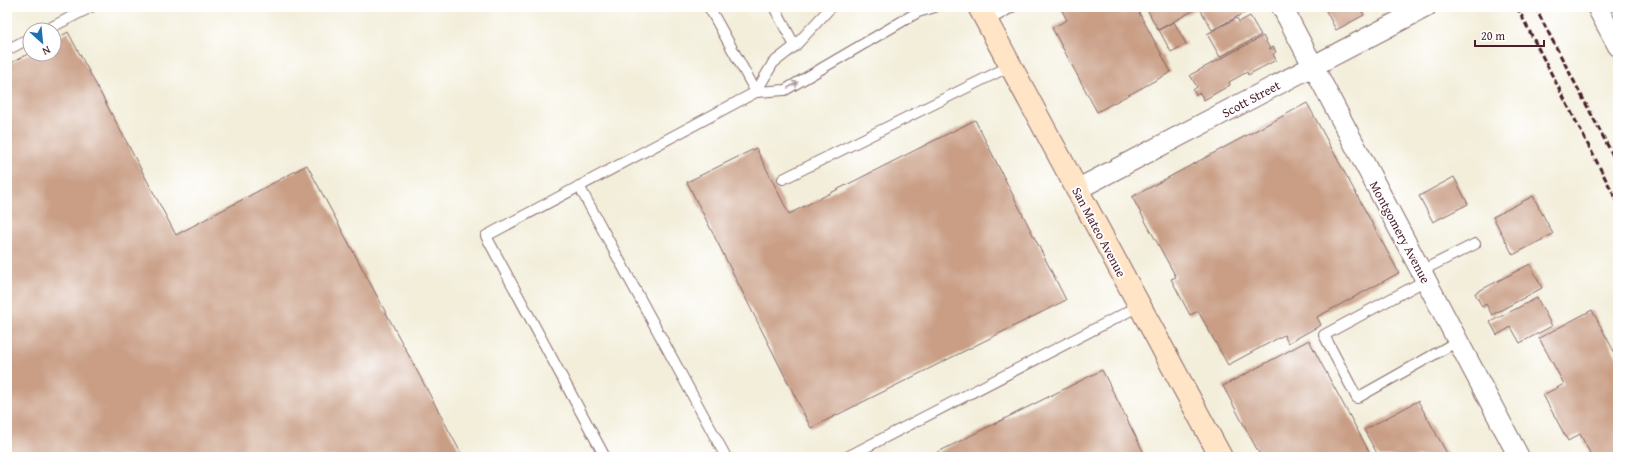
<svg xmlns="http://www.w3.org/2000/svg" width="1625" height="464" font-family="'Gentium Book Plus',serif">
  <style>
    .building { fill: #c99e85 }
    .lines { fill: none; stroke-linecap: round; stroke-linejoin: round }
    .service-casing { stroke: #856768; stroke-width: 12 }
    .minor-casing { stroke: #856768; stroke-width: 22 }
    .secondary-casing { stroke: #856768; stroke-width: 24 }
    .service { stroke: #fff; stroke-width: 10 }
    .minor { stroke: #fff; stroke-width: 20 }
    .secondary { stroke: #ffe4c6; stroke-width: 22 }
    .rail { stroke: #4a1f2b; stroke-width: 3; stroke-dasharray: 6 3; stroke-linecap: butt }
    .oneway { stroke: #ae9aa0 }
    .labels { text-anchor: middle; dominant-baseline: central; stroke-width: 4; stroke-linejoin: round; paint-order: stroke }
    .street-label { font-size: 13px; fill: #4a1f2b; stroke: #fff }
  </style>
  <rect width="100%" height="100%" fill="#fff"/>
  <filter id="ink" filterUnits="userSpaceOnUse"><feTurbulence type="fractalNoise" baseFrequency=".025" numOctaves="2"/><feDisplacementMap in="SourceGraphic" scale="8" xChannelSelector="R" yChannelSelector="G"/><feConvolveMatrix kernelMatrix="1 2 1 2 8 2 1 2 1" color-interpolation-filters="sRGB"/></filter>
  <filter id="wash" filterUnits="userSpaceOnUse"><feTurbulence type="fractalNoise" baseFrequency=".012" numOctaves="4" result="noise"/><feDisplacementMap in="SourceGraphic" scale="16" xChannelSelector="R" yChannelSelector="G"/><feGaussianBlur stdDeviation="0.9" result="paint"/><feColorMatrix in="noise" values="0 0 0 0 0 0 0 0 0 0 0 0 0 0 0 0 0 1.4 0 .05"/><feComposite in="paint" operator="in"/></filter>
  <g filter="url(#wash)">
    <rect width="100%" height="100%" fill="#f3eeda"/>
    <g id="blocks">
      <g class="building">
        <polygon points="1060,7 1136,7 1171,72 1097,112 1052,28 1067,20"/>
        <polygon points="1146,7 1200,7 1158,30"/>
        <polygon points="1204,7 1246,7 1248,11 1212,30 1200,9"/>
        <polygon points="1324,7 1371,7 1362,12 1364,15 1336,30"/>
        <polygon points="1250,16 1261,35 1220,57 1207,34 1237,18 1239,22"/>
        <polygon points="1174,22 1186,44 1171,52 1159,30"/>
        <polygon points="68,32 176,235 307,165 463,457 7,457 7,65 30,53 54,54 54,40"/>
        <polygon points="1263,36 1270,49 1273,47 1276,52 1273,54 1276,60 1248,75 1247,72 1229,82 1230,85 1204,100 1200,93 1196,95 1193,90 1197,87 1190,75"/>
        <polygon points="1307,103 1399,273 1317,317 1321,325 1288,343 1284,335 1228,365 1198,311 1190,315 1171,279 1176,277 1132,197"/>
        <polygon points="975,120 1066,300 811,428 687,182 756,148 789,214"/>
        <polygon points="1454,177 1468,204 1433,222 1419,196"/>
        <polygon points="1533,196 1553,234 1513,255 1493,217"/>
        <polygon points="1530,264 1542,288 1492,315 1486,304 1482,307 1475,293"/>
        <polygon points="1537,298 1552,326 1520,343 1511,327 1497,335 1490,322"/>
        <polygon points="1592,310 1618,359 1618,457 1592,457 1580,434 1568,441 1543,395 1564,384 1539,338"/>
        <polygon points="1309,340 1321,363 1372,457 1261,457 1223,386"/>
        <polygon points="1102,370 1145,455 1141,457 928,457"/>
        <polygon points="1418,401 1449,457 1379,457 1364,430"/>
      </g>
    </g>
  </g>
  <g filter="url(#ink)">
    <use href="#blocks" fill-opacity="0" stroke="#856768" stroke-width="1"/>
    <g class="lines">
      <defs>
        <g id="service">
          <polyline points="709,7 756,92"/>
          <polyline points="774,7 795,46"/>
          <polyline points="986,22 1012,7"/>
          <polyline points="46,30 91,7"/>
          <polyline points="7,50 30,38"/>
          <polyline points="756,92 773,63 795,46 831,7"/>
          <polyline points="783,179 1010,66"/>
          <polyline points="579,186 726,457"/>
          <polyline points="1421,271 1475,244"/>
          <polyline points="1426,280 1324,335 1357,398 1458,341"/>
          <polyline points="605,457 486,236 756,92 785,90 918,12 935,7"/>
          <polyline points="847,457 1139,306"/>
        </g>
        <g id="minor">
          <polyline points="1282,7 1519,457"/>
          <polyline points="1597,7 1618,46"/>
          <polyline points="1076,190 1426,7"/>
        </g>
        <polyline id="secondary" points="979,7 1221,457"/>
      </defs>
      <use href="#service" class="service-casing"/>
      <use href="#minor" class="minor-casing"/>
      <use href="#secondary" class="secondary-casing"/>
      <use href="#service" class="service"/>
      <use href="#minor" class="minor"/>
      <use href="#secondary" class="secondary"/>
      <g class="rail">
        <polyline points="1517,7 1618,203"/>
        <polyline points="1535,7 1618,165"/>
      </g>
    </g>
    <defs><path id="oneway-shaft" d="M-6 0H5M1.5-3L5.5 0L1.5 3" fill="none" stroke-width="1.6" stroke-linecap="round" stroke-linejoin="round"/></defs>
    <use class="oneway" href="#oneway-shaft" transform="translate(793 85) rotate(-30)"/>
  </g>
  <g class="labels">
    <g class="street-label">
      <text transform="translate(1251 99) rotate(-28)">Scott Street</text>
      <text transform="translate(1099 232) rotate(62)">San Mateo Avenue</text>
      <text transform="translate(1400 232) rotate(62)">Montgomery Avenue</text>
    </g>
  </g>
  <rect width="1625" height="464" fill="none" stroke="#fff" stroke-width="24"/>
  <g transform="translate(42 42) rotate(153)"><circle r="19" fill="#ffffff" stroke="#b7a5aa"/>
  <path d="M0-3L7 15L0 10L-7 15Z" fill="#1f6fb2"/>
  <text y="-6" font-size="11" font-weight="bold" text-anchor="middle" fill="#4a1f2b">N</text>
  </g>
  <path d="M1475 40v6h69v-6" fill="none" stroke="#4a1f2b" stroke-width="2"/>
  <text x="1481" y="40" font-size="12" fill="#4a1f2b" stroke="#ffffff" stroke-width="3" paint-order="stroke">20 m</text>
</svg>
